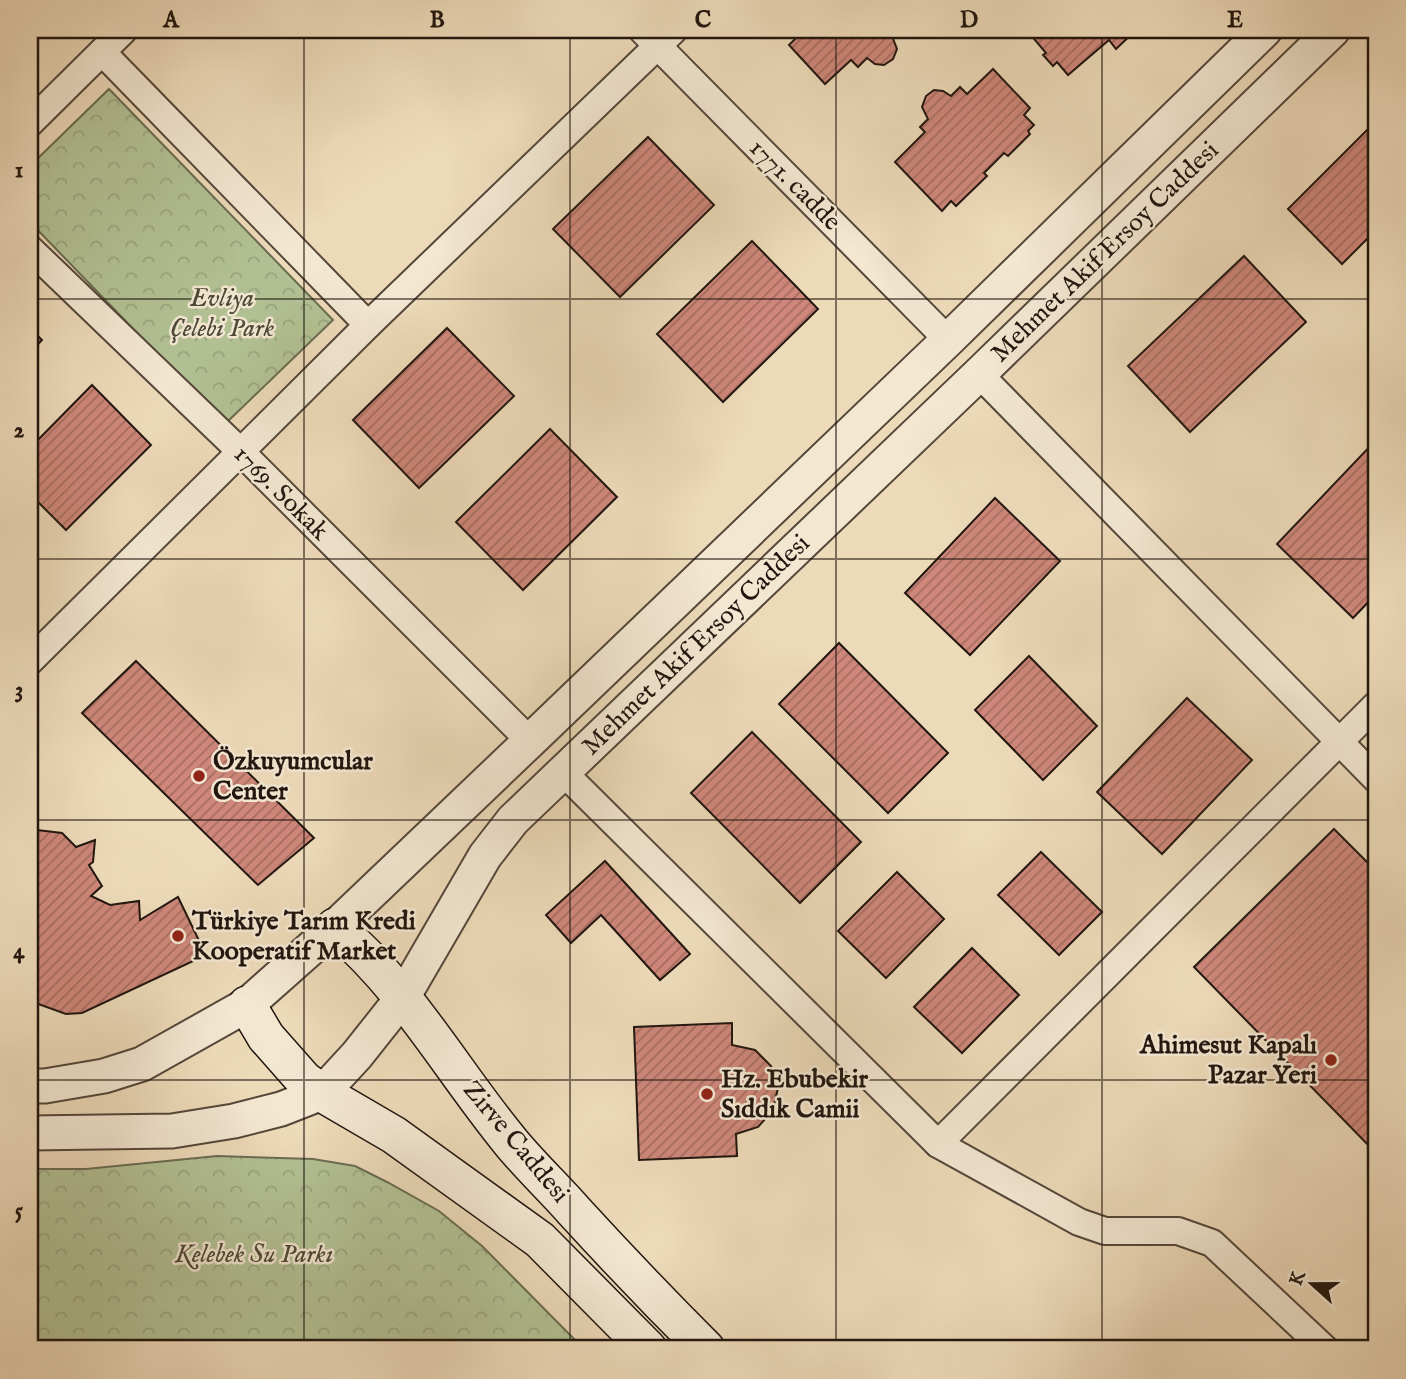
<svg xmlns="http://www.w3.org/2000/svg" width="1406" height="1379" font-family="'IM FELL English',serif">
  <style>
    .park { fill: url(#park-crowns); stroke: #6a6c52; stroke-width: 2 }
    .building { fill: url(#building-hatch); stroke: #21160f; stroke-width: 2 }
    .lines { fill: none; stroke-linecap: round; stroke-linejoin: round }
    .minor-casing { stroke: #54473a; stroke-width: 30 }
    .tertiary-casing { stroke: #54473a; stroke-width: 37 }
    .secondary-casing { stroke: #21160f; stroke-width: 40 }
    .minor { stroke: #f3e7d2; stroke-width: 26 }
    .tertiary { stroke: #f3e7d2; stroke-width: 33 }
    .secondary { stroke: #f3e7d2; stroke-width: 37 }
    .grid { fill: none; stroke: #21160f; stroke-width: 2; stroke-opacity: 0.55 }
    .poi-dot { fill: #8f2418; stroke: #f3e7d2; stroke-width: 2.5 }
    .labels { text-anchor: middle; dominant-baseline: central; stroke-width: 5; stroke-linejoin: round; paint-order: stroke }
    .street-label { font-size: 26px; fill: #21160f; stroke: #f3e7d2 }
    .park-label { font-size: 26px; font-style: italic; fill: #4c4937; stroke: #f3e7d2 }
    .poi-label { font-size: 26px; font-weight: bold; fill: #21160f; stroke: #f3e7d2; text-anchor: start }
    .neatline { fill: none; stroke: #21160f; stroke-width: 2.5 }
    .grid-label { font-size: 23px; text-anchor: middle; font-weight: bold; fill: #21160f }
  </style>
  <defs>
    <pattern id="park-crowns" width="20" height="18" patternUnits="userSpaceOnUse" patternTransform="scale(1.75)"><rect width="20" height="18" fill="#b2c194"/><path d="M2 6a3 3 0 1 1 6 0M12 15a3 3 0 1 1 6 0" fill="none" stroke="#99a57e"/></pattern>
    <pattern id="building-hatch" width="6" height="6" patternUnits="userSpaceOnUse" patternTransform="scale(1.75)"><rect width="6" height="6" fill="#ce877a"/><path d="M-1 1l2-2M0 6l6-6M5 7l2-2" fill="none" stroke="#a76d62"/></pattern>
  </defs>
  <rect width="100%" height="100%" fill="#eddab9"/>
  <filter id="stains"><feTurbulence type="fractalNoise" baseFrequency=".00286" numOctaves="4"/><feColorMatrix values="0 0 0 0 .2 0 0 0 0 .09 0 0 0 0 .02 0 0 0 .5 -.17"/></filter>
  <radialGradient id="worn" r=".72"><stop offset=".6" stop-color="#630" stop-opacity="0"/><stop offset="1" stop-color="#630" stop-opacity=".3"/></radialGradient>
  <g class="park">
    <polygon points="109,89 333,320 225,424 30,222 30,166"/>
    <polygon points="217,1156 313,1159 355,1166 387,1182 439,1211 482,1246 584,1349 30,1349 30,1169 86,1169"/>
  </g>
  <g class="building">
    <polygon points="788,30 899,30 892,36 897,49 893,59 884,65 875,64 867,58 858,67 851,60 825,84 789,45 796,38"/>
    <polygon points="1034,30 1136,30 1116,49 1109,40 1068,75 1057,62 1053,66 1043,55 1046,53 1030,34"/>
    <polygon points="993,69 1030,108 1024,115 1034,125 1028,131 1030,134 1008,156 1004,153 984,173 987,176 956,206 951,201 942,211 895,162 925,132 920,127 928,119 922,107 926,96 934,90 943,91 951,96 960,87 967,94"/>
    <polygon points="1374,123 1376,126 1376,230 1342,264 1288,209"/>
    <polygon points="648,137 714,205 620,297 553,229"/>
    <polygon points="752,241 818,309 723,402 657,334"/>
    <polygon points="1244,256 1306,322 1190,432 1128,366"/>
    <polygon points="30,328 42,340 30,353"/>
    <polygon points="447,328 514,396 419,488 353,420"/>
    <polygon points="92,385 151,445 66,530 30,494 30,448"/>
    <polygon points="550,429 617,497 523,590 456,522"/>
    <polygon points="1376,440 1376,594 1353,618 1277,544"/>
    <polygon points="995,498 1060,561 970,655 905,593"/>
    <polygon points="839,643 948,753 888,813 779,704"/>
    <polygon points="1029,656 1097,726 1043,780 975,710"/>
    <polygon points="136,661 314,838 258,885 82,713"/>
    <polygon points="1187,698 1252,760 1162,854 1097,792"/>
    <polygon points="752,732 861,842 800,903 691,793"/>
    <polygon points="1334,829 1376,871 1376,1153 1194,967"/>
    <polygon points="37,830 62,833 76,847 95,840 93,862 89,865 102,886 91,896 110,905 139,901 140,920 178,897 206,955 82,1013 66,1014 30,1001 30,834"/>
    <polygon points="1041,852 1102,912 1059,955 998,895"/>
    <polygon points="605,861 690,954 660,980 601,915 571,943 546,915"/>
    <polygon points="897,872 944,919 886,978 838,931"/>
    <polygon points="972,948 1019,995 962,1053 914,1007"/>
    <polygon points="732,1023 732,1045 755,1050 771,1066 778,1088 773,1110 758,1127 736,1134 737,1156 639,1160 634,1027"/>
  </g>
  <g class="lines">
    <defs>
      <g id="minor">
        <polyline points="642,30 948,340"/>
        <polyline points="102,52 368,325"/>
        <polyline points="30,123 124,30"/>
        <polyline points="30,249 240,451 530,741"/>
        <polyline points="979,374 1376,779"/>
        <polyline points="30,661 368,325 674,30"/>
        <polyline points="563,772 938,1144 1376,705"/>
        <polyline points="938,1144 1079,1222 1105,1231 1178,1231 1212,1243 1325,1349"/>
      </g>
      <g id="tertiary">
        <polyline points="30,1086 45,1086 104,1076 142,1064 247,1005 335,927 530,741 948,340 1265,30"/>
        <polyline points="30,1133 172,1131 234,1121 281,1109 322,1093 357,1055 403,997 485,856 513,820 979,374 1333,30"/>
      </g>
      <g id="secondary">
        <path d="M335,927c71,60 116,142 174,213 20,25 44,47 65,71 43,47 87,93 132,138"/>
        <polyline points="247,1005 266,1037 304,1080 322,1093 394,1135 540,1240 648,1349"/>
      </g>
    </defs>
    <use href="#minor" class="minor-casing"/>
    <use href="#tertiary" class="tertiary-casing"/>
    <use href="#secondary" class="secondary-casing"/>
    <use href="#minor" class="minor"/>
    <use href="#tertiary" class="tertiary"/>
    <use href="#secondary" class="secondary"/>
  </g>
  <path class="grid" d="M304,30v1319M570,30v1319M836,30v1319M1102,30v1319M30,299h1346M30,559h1346M30,820h1346M30,1080h1346"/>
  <g class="poi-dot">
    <circle cx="199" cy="776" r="7"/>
    <circle cx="178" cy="936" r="7"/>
    <circle cx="1331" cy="1060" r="7"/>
    <circle cx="707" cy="1094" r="7"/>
  </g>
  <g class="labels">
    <g class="street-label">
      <text transform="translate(795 185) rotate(45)">1771. cadde</text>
      <text transform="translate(1105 252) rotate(-44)">Mehmet Akif Ersoy Caddesi</text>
      <text transform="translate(281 493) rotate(45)">1769. Sokak</text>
      <text transform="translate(696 645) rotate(-44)">Mehmet Akif Ersoy Caddesi</text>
      <text transform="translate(516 1142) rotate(50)">Zirve Caddesi</text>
    </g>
    <g class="park-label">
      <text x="222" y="298">Evliya<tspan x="222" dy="30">Çelebi Park</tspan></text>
      <text x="254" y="1254">Kelebek Su Parkı</text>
    </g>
    <g class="poi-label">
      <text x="213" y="761">Özkuyumcular<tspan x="213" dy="30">Center</tspan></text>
      <text x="192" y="921">Türkiye Tarım Kredi<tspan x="192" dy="30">Kooperatif Market</tspan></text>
      <text x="1317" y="1045" text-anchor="end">Ahimesut Kapalı<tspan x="1317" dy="30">Pazar Yeri</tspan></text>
      <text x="721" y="1079">Hz. Ebubekir<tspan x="721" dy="30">Sıddık Camii</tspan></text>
    </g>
  </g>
  <rect width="1406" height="1379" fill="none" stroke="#eddab9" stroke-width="77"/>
  <g transform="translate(1312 1284) rotate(291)" stroke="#f3e7d2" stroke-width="5" paint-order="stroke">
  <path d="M0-5L12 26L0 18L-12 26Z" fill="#21160f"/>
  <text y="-10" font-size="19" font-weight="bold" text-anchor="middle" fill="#21160f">K</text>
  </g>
  <rect x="38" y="38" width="1330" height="1302" class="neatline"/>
  <g class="grid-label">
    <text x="171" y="27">A</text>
    <text x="437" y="27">B</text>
    <text x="703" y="27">C</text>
    <text x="969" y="27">D</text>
    <text x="1235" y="27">E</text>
    <text x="19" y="177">1</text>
    <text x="19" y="437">2</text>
    <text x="19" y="697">3</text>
    <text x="19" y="958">4</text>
    <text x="19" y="1218">5</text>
  </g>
  <rect width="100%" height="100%" filter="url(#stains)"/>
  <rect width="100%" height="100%" fill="url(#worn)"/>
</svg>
